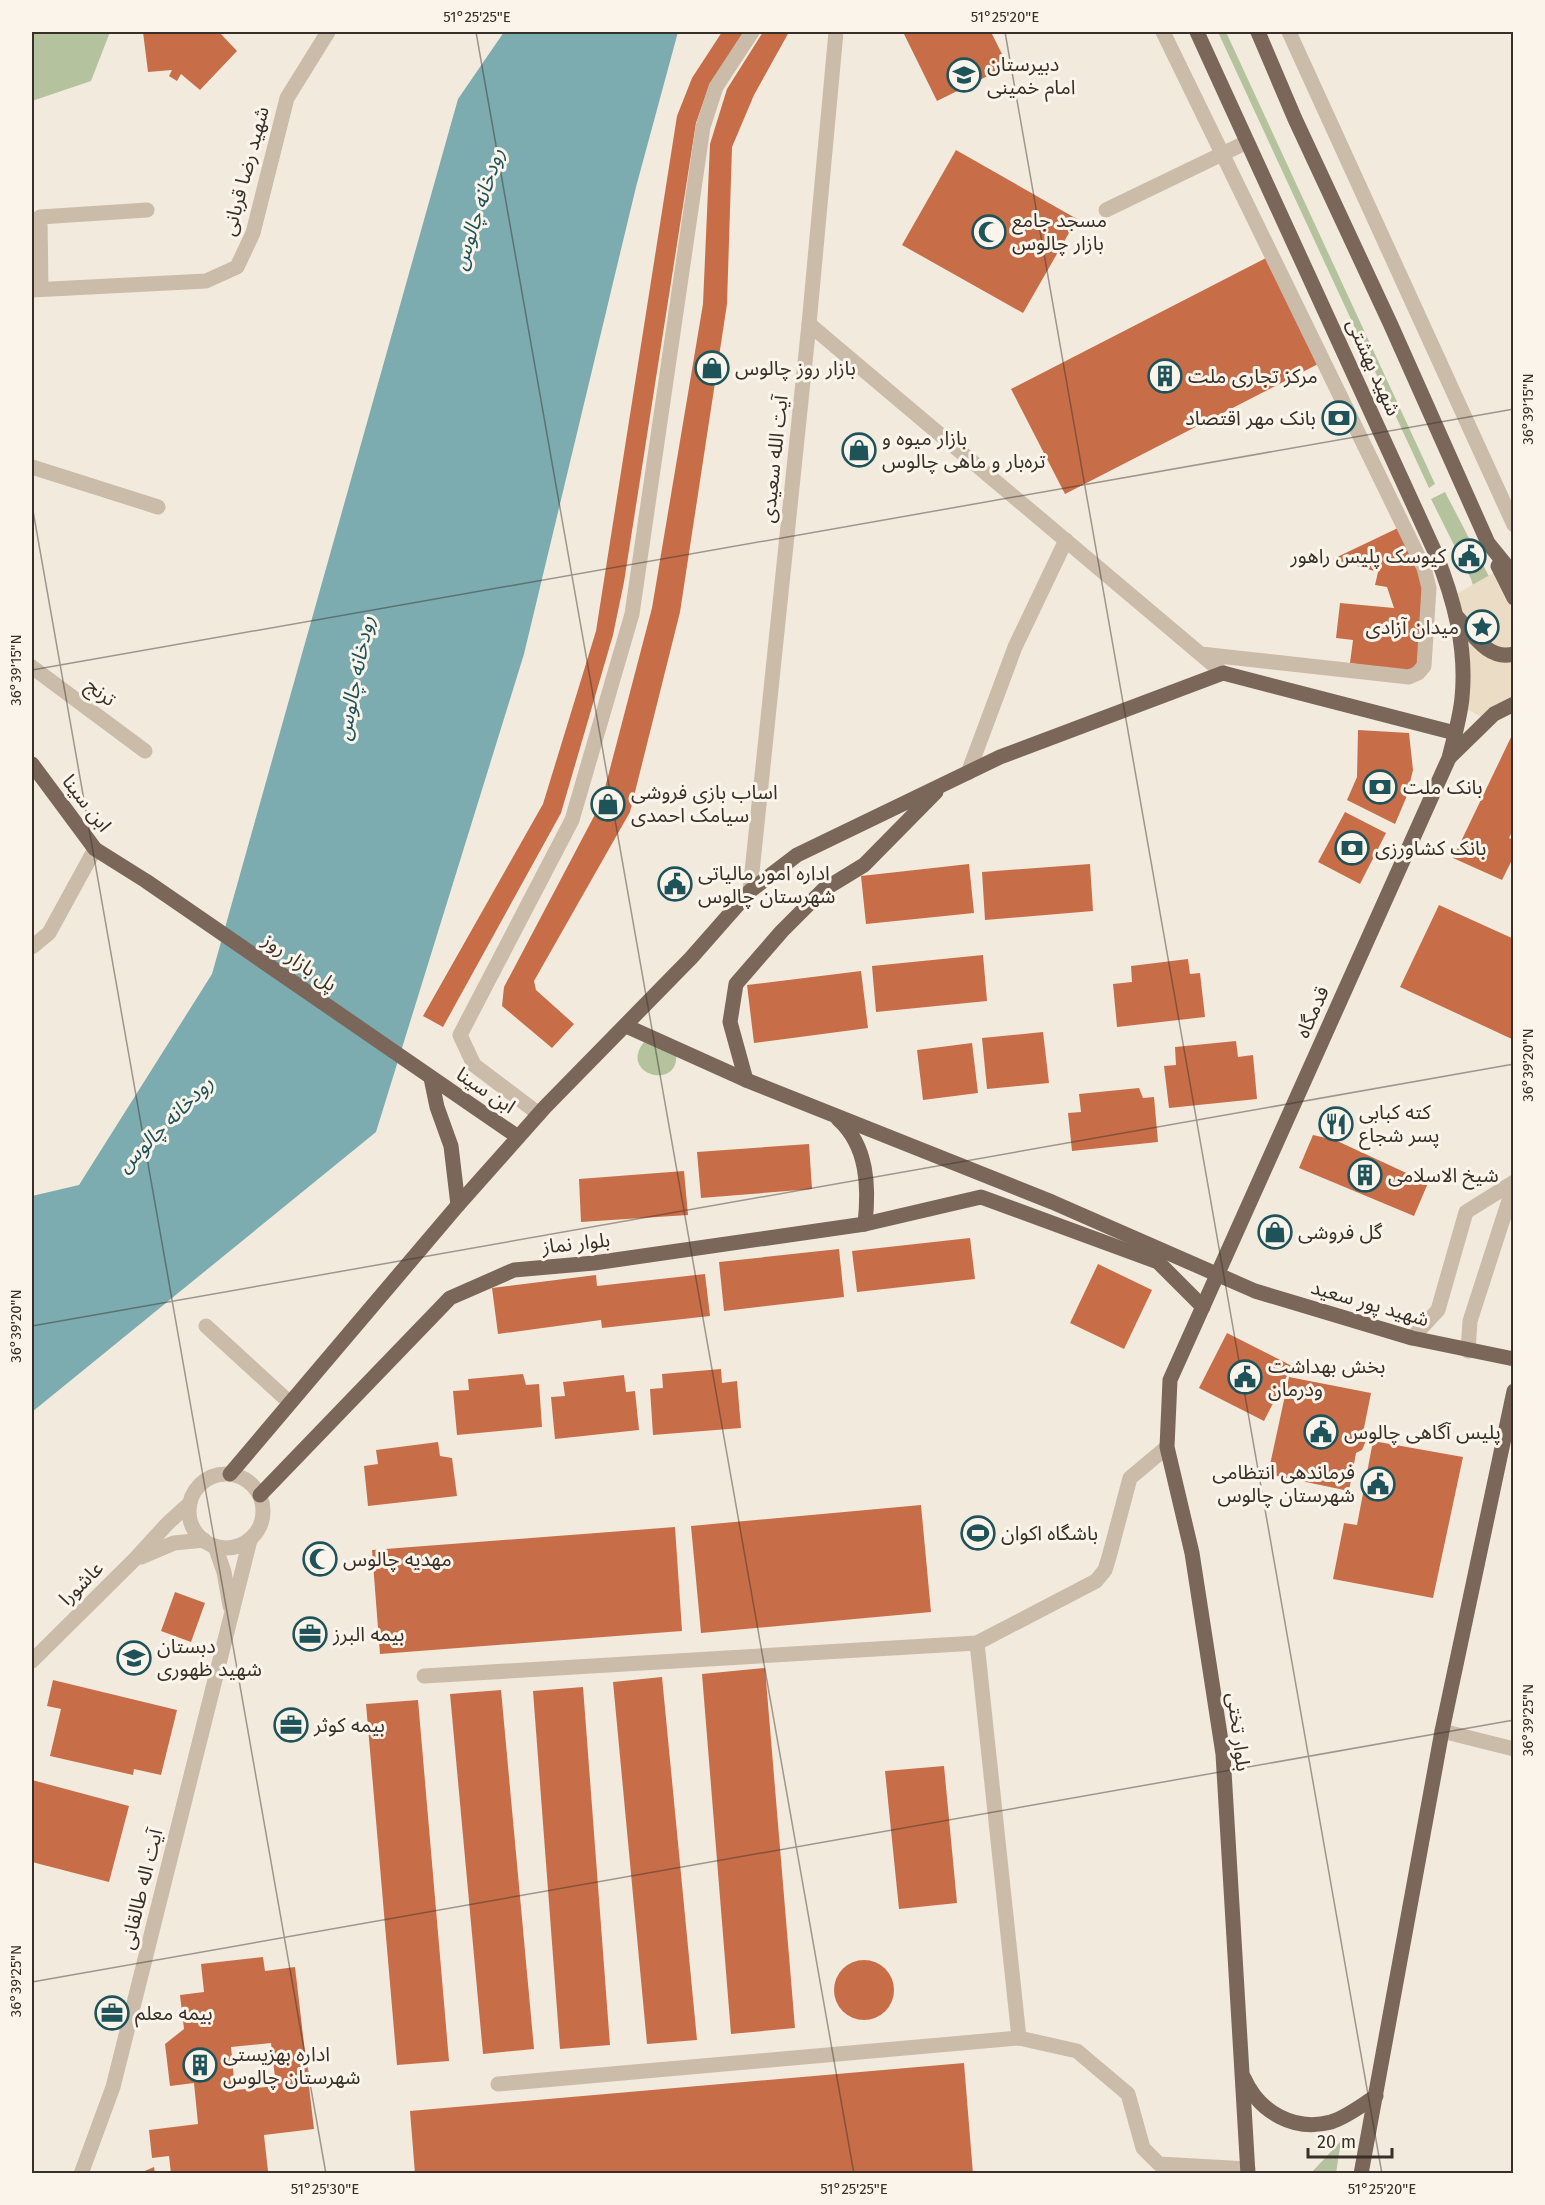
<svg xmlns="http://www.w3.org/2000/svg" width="1545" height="2205" font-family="'Fira Sans','Noto Sans Arabic',sans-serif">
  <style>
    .green { fill: #b4c29d }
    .plaza { fill: #ebdcc5 }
    .water { fill: #7cabb0 }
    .building { fill: #c76e48; fill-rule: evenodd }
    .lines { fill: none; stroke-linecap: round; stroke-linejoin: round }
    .minor { stroke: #cbbba9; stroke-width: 15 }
    .major { stroke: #7a675a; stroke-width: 15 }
    .ticks { fill: none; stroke: #382f29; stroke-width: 1.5; stroke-opacity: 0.45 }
    .labels { text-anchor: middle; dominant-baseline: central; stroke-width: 6; stroke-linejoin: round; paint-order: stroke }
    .poi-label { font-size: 20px; fill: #382f29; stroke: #faf4ea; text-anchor: start }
    .street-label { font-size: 20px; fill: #382f29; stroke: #faf4ea }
    .water-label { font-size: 21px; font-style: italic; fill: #1e535a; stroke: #faf4ea }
    .neatline { fill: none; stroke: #382f29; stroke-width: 2 }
    .ticks-label { font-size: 15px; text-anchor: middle; fill: #382f29 }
  </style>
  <rect width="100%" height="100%" fill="#f3eade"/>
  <g class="green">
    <polygon points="32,32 110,32 91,81 32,101"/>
    <polygon points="1218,32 1226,32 1435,484 1429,488"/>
    <polygon points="1445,492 1496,590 1478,601 1471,579 1431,499"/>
    <path d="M645,1041l31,11c5,41 -60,22 -31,-11z"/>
    <polygon points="1341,2141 1336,2173 1311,2173"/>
  </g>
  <polygon class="plaza" points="1509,564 1513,568 1513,711 1493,723 1457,704 1456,654 1446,600"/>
  <polygon class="water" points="504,32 678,32 636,187 524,654 376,1132 32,1412 32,1196 79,1185 212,974 458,99"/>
  <g class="building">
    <polygon points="143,32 219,32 237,51 200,90 181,74 177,81 169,76 172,70 148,72"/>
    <polygon points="722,32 744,32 709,86 696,123 624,582 613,635 561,813 443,1027 423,1016 543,804 596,631 677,116 692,78"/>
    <polygon points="763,32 789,32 754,95 732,147 727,304 680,612 630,812 534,981 536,990 574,1024 552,1048 502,1006 504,987 601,803 652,608 703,304 710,144 727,89"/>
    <polygon points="903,32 991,32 1008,66 937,101"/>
    <polygon points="956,150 1077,219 1023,313 902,245"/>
    <polygon points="1266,258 1320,363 1065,494 1011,389"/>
    <polygon points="1400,527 1422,568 1421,661 1408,672 1350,663 1353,640 1336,638 1340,603 1394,608 1387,587 1375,585 1378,572 1333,559"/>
    <circle cx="1469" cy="556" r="6"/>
    <polygon points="1358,730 1409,733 1413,770 1406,798 1395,824 1347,800 1357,777"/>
    <polygon points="1514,731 1514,828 1509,838 1514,840 1514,856 1502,880 1453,858"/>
    <polygon points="1345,812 1386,833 1360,884 1318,862"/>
    <polygon points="969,864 974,913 866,924 861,876"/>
    <polygon points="1090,864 1093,911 985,920 982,872"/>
    <polygon points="1439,905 1514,939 1514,1040 1400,987"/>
    <polygon points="983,955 987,1001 876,1012 872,966"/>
    <polygon points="1188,959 1190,974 1200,973 1205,1017 1117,1027 1113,984 1132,982 1131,966"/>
    <polygon points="861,971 868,1028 754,1043 747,985"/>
    <polygon points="1043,1032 1049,1083 987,1089 982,1038"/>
    <polygon points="1236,1041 1238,1057 1253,1055 1257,1099 1169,1108 1164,1066 1176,1065 1175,1047"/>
    <polygon points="972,1043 978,1093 923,1100 917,1050"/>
    <polygon points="1139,1088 1143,1098 1154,1097 1158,1142 1072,1151 1068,1113 1081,1112 1079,1094"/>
    <polygon points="1313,1135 1335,1140 1428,1183 1414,1216 1299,1168"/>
    <polygon points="809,1144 812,1189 701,1198 697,1152"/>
    <polygon points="684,1171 688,1215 581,1222 579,1179"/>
    <polygon points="970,1238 975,1279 857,1292 852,1251"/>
    <polygon points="839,1249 844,1297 724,1311 719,1262"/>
    <polygon points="1098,1264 1152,1290 1124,1349 1070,1323"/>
    <polygon points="705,1274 710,1316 602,1328 601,1320 498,1334 492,1288 596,1275 597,1286"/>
    <polygon points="1227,1333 1292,1366 1264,1421 1199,1388"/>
    <polygon points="721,1369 722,1383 737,1381 741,1428 653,1435 650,1389 663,1388 662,1374"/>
    <polygon points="523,1374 526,1385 539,1384 542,1427 457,1435 453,1391 469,1390 468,1379"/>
    <polygon points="624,1375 626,1392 635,1391 639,1430 555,1439 551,1397 565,1396 563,1382"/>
    <polygon points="1289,1377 1371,1393 1364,1428 1366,1436 1365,1443 1362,1450 1356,1453 1349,1491 1268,1474"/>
    <polygon points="1373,1441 1463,1457 1433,1598 1333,1579 1344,1523 1357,1525"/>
    <polygon points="438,1442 440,1456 452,1458 457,1496 368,1506 364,1466 378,1464 376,1450"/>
    <polygon points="921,1505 931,1612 701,1633 691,1526"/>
    <polygon points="675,1527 682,1631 380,1654 372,1550"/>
    <polygon points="175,1592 205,1603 191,1642 161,1631"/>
    <polygon points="765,1668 795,2028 731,2034 702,1674"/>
    <polygon points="662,1677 697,2040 647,2044 613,1682"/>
    <polygon points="53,1680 177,1710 161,1775 134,1769 133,1775 50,1756 61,1709 47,1706"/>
    <polygon points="583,1687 610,2045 560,2049 533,1691"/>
    <polygon points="501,1690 534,2049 483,2054 450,1694"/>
    <polygon points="418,1700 449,2061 397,2065 366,1704"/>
    <polygon points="944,1766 957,1903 899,1909 885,1771"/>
    <polygon points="32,1780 129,1806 109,1882 32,1862"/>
    <path d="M263,1957l2,14 30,-4 19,162 -50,6 4,36 -21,3h-76l-2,-18 -17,2 -3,-28 49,-6 -4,-41 -24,3 -5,-42 19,-15 -4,-34 24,-3 -3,-28zM271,2043l5,43 -41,4 -4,-43z"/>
    <circle cx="864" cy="1990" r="30"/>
    <polygon points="964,2063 973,2174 415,2174 410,2111"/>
    <polygon points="154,2167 155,2174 140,2174 140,2173"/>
  </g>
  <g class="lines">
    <g class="minor">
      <polyline points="1163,32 1424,568 1429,588 1424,666 1418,673 1409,677 1201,654"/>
      <polyline points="1289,32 1514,525"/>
      <polyline points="1106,210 1247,142"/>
      <polyline points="41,289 40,217 147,210"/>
      <polyline points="32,290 206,281 237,267 253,233 287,98 328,32"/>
      <polyline points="809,324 1223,673"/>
      <polyline points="32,467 158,507"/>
      <polyline points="32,667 145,751"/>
      <polyline points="968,773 1015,647 1066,540"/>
      <polyline points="750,891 809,324 836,32"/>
      <polyline points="32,947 49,933 95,849"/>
      <polyline points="539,1114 474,1065 460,1035 572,820 632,614 703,127 716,87 752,32"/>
      <polyline points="206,1326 289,1402"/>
      <polyline points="1412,1338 1438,1310 1466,1212 1514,1182"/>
      <polyline points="1468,1351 1470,1321 1514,1185"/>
      <circle cx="226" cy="1511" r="37"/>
      <polyline points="215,1546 224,1572 230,1606"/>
      <polyline points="141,1557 174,1543 204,1540"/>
      <polyline points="977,1643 1019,2038"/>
      <polyline points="32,1661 135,1559 168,1523 190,1503"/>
      <polyline points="424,1676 977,1643 1096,1581 1105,1570 1109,1557 1130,1478 1167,1447"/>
      <polyline points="1442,1731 1514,1749"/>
      <polyline points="498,2084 1019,2038 1077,2051 1128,2094 1143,2148 1159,2164 1248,2169"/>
      <polyline points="81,2174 113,2087 250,1540"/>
    </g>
    <g class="major">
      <path d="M1197,32l238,520c19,47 32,95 27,146 -2,20 -8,40 -13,60l-279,622 -3,67 25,106 31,201 25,420"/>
      <polyline points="1258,32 1295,119 1390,323 1488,543 1514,575"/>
      <polyline points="1498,566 1514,598"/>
      <path d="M1457,617c16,17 31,44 57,37"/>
      <polyline points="1450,757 1494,714 1514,704"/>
      <polyline points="32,764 95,849 146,881 518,1137"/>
      <polyline points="626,1026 746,1080 1052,1202 1255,1291 1412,1338 1514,1359"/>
      <polyline points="431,1078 437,1107 451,1146 458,1205"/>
      <polyline points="746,1080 730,1022 736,984 782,931 823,890 864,865 936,792"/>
      <path d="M838,1119c30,27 31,68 27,105"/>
      <polyline points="230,1474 458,1205 545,1107 691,958 750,891 797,855 1000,757 1223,673 1455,733"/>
      <polyline points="260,1495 450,1298 514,1270 594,1263 865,1224 981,1197 1158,1262 1203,1307"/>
      <path d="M1244,2078c15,34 50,54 87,44 16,-5 31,-17 45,-26"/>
      <polyline points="1361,2174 1442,1731 1514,1391"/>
    </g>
  </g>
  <path class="ticks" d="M476,32l378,2142M1005,32l377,2142M32,505l294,1669M32,670l1482,-261M32,1326l1482,-262M32,1982l1482,-262"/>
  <defs>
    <symbol id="school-ring" viewBox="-11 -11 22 22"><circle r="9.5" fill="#faf4ea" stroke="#1e535a" stroke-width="1.5"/><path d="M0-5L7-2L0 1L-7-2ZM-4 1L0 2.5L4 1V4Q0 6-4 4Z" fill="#1e535a"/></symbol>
    <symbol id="mosque-ring" viewBox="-11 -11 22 22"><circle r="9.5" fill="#faf4ea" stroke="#1e535a" stroke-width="1.5"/><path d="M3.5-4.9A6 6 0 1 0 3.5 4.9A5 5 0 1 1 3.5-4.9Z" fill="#1e535a"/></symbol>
    <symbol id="shop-ring" viewBox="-11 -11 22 22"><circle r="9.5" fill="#faf4ea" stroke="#1e535a" stroke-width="1.5"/><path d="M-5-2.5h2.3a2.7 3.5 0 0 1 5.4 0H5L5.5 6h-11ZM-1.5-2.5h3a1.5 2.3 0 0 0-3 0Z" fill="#1e535a"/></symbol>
    <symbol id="building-ring" viewBox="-11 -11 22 22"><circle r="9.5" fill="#faf4ea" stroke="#1e535a" stroke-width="1.5"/><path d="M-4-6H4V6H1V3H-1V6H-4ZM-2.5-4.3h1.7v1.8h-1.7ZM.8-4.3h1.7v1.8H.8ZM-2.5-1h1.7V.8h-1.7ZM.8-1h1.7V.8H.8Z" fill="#1e535a"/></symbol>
    <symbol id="bank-ring" viewBox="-11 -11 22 22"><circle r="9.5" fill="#faf4ea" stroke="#1e535a" stroke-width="1.5"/><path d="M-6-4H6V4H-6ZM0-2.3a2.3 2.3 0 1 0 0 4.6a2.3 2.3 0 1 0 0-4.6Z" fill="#1e535a"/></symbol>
    <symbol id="civic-ring" viewBox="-11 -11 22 22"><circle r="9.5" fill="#faf4ea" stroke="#1e535a" stroke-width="1.5"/><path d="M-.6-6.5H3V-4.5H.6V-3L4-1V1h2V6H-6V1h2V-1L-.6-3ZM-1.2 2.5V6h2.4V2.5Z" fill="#1e535a"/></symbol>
    <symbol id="sight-ring" viewBox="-11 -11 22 22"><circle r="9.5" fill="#faf4ea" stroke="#1e535a" stroke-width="1.5"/><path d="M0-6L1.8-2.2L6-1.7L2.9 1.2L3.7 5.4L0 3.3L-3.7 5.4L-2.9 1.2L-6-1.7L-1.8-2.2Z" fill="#1e535a"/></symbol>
    <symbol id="restaurant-ring" viewBox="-11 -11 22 22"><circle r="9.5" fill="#faf4ea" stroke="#1e535a" stroke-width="1.5"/><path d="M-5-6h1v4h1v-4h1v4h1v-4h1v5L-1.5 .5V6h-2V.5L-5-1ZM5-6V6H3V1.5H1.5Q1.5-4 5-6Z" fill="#1e535a"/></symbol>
    <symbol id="stadium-ring" viewBox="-11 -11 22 22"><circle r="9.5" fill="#faf4ea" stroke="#1e535a" stroke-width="1.5"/><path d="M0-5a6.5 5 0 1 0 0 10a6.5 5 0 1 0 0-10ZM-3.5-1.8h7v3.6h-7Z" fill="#1e535a"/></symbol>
    <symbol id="office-ring" viewBox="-11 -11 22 22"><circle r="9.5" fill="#faf4ea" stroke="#1e535a" stroke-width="1.5"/><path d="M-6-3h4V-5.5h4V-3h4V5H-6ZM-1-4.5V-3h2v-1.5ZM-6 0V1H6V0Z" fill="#1e535a"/></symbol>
  </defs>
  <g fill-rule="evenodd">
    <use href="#school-ring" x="945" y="56" width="38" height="38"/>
    <use href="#mosque-ring" x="970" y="213" width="38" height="38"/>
    <use href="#shop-ring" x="693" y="349" width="38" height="38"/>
    <use href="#building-ring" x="1146" y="357" width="38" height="38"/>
    <use href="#bank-ring" x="1320" y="399" width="38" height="38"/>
    <use href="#shop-ring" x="840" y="431" width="38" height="38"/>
    <use href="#civic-ring" x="1450" y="537" width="38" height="38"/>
    <use href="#sight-ring" x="1463" y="608" width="38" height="38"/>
    <use href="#bank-ring" x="1361" y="768" width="38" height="38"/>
    <use href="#shop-ring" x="589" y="785" width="38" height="38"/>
    <use href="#bank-ring" x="1333" y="829" width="38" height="38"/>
    <use href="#civic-ring" x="656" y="865" width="38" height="38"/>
    <use href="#restaurant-ring" x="1317" y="1105" width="38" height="38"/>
    <use href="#building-ring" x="1346" y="1156" width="38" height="38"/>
    <use href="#shop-ring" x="1256" y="1213" width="38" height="38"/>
    <use href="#civic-ring" x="1226" y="1358" width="38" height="38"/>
    <use href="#civic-ring" x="1302" y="1413" width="38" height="38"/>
    <use href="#civic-ring" x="1359" y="1465" width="38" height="38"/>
    <use href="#stadium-ring" x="959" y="1514" width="38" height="38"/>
    <use href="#mosque-ring" x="301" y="1540" width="38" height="38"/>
    <use href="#office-ring" x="291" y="1615" width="38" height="38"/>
    <use href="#school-ring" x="115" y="1639" width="38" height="38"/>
    <use href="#office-ring" x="272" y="1706" width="38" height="38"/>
    <use href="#office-ring" x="93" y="1994" width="38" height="38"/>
    <use href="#building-ring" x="181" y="2046" width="38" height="38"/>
  </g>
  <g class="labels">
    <g class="poi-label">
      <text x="987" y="64">دبیرستان<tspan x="987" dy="23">امام خمینی</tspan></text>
      <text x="1012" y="220">مسجد جامع<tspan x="1012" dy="23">بازار چالوس</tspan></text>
      <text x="735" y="368">بازار روز چالوس</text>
      <text x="1188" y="376">مرکز تجاری ملت</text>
      <text x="1316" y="418" text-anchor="end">بانک مهر اقتصاد</text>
      <text x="882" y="438">بازار میوه و<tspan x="882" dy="23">تره‌بار و ماهی چالوس</tspan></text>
      <text x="1446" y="556" text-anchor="end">کیوسک پلیس راهور</text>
      <text x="1459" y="627" text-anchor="end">میدان آزادی</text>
      <text x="1403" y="787">بانک ملت</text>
      <text x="631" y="792">اساب بازی فروشی<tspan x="631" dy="23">سیامک احمدی</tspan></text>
      <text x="1375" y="848">بانک کشاورزی</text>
      <text x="698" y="873">اداره امور مالیاتی<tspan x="698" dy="23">شهرستان چالوس</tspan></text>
      <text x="1359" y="1112">کته کبابی<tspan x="1359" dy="23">پسر شجاع</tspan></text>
      <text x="1388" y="1175">شیخ الاسلامی</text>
      <text x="1298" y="1232">گل فروشی</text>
      <text x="1268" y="1366">بخش بهداشت<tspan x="1268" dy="23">ودرمان</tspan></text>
      <text x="1344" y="1432">پلیس آگاهی چالوس</text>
      <text x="1355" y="1472" text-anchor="end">فرماندهی انتظامی<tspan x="1355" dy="23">شهرستان چالوس</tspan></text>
      <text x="1001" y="1533">باشگاه اکوان</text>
      <text x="343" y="1559">مهدیه چالوس</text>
      <text x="333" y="1634">بیمه البرز</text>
      <text x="157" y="1646">دبستان<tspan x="157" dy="23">شهید ظهوری</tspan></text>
      <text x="314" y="1725">بیمه کوثر</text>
      <text x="135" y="2013">بیمه معلم</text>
      <text x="223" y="2054">اداره بهزیستی<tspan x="223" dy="23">شهرستان چالوس</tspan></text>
    </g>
    <g class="street-label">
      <text transform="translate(245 171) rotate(-75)">شهید رضا قربانی</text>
      <text transform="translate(1374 367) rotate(66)">شهید بهشتی</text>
      <text transform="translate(774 459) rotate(-84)">آیت الله سعیدی</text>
      <text transform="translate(101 692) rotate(37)">ترنج</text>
      <text transform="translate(87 803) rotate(52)">ابن سینا</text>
      <text transform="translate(300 962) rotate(35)">پل بازار روز</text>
      <text transform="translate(1312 1012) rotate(-66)">قدمگاه</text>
      <text transform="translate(486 1090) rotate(34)">ابن سینا</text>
      <text transform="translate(576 1243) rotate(-6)">بلوار نماز</text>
      <text transform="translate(1370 1303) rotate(16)">شهید پور سعید</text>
      <text transform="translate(81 1583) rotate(-45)">عاشورا</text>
      <text transform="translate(1239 1732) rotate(83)">بلوار تختی</text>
      <text transform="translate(141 1889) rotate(-76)">آیت اله طالقانی</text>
    </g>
    <g class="water-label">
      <text transform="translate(478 209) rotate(-72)">رودخانه چالوس</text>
      <text transform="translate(355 678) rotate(-79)">رودخانه چالوس</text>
      <text transform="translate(165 1124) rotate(-45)">رودخانه چالوس</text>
    </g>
  </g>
  <rect width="1545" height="2205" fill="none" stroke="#faf4ea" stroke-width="66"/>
  <path d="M1308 2148v9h84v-9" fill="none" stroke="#382f29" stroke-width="3"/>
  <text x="1317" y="2148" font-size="18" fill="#382f29" stroke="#faf4ea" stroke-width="4.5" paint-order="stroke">20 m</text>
  <rect x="33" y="33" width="1479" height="2139" class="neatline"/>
  <g class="ticks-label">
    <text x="477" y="22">51°25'25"E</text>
    <text x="1005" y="22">51°25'20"E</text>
    <text transform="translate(1528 409) rotate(-90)" y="5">36°39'15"N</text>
    <text transform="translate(16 670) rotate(-90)" y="5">36°39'15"N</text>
    <text transform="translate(1528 1065) rotate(-90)" y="5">36°39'20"N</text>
    <text transform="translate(16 1326) rotate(-90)" y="5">36°39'20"N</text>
    <text transform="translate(1528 1720) rotate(-90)" y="5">36°39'25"N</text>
    <text transform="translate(16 1981) rotate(-90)" y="5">36°39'25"N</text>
    <text x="325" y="2194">51°25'30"E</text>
    <text x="854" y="2194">51°25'25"E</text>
    <text x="1382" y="2194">51°25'20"E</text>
  </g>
</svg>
